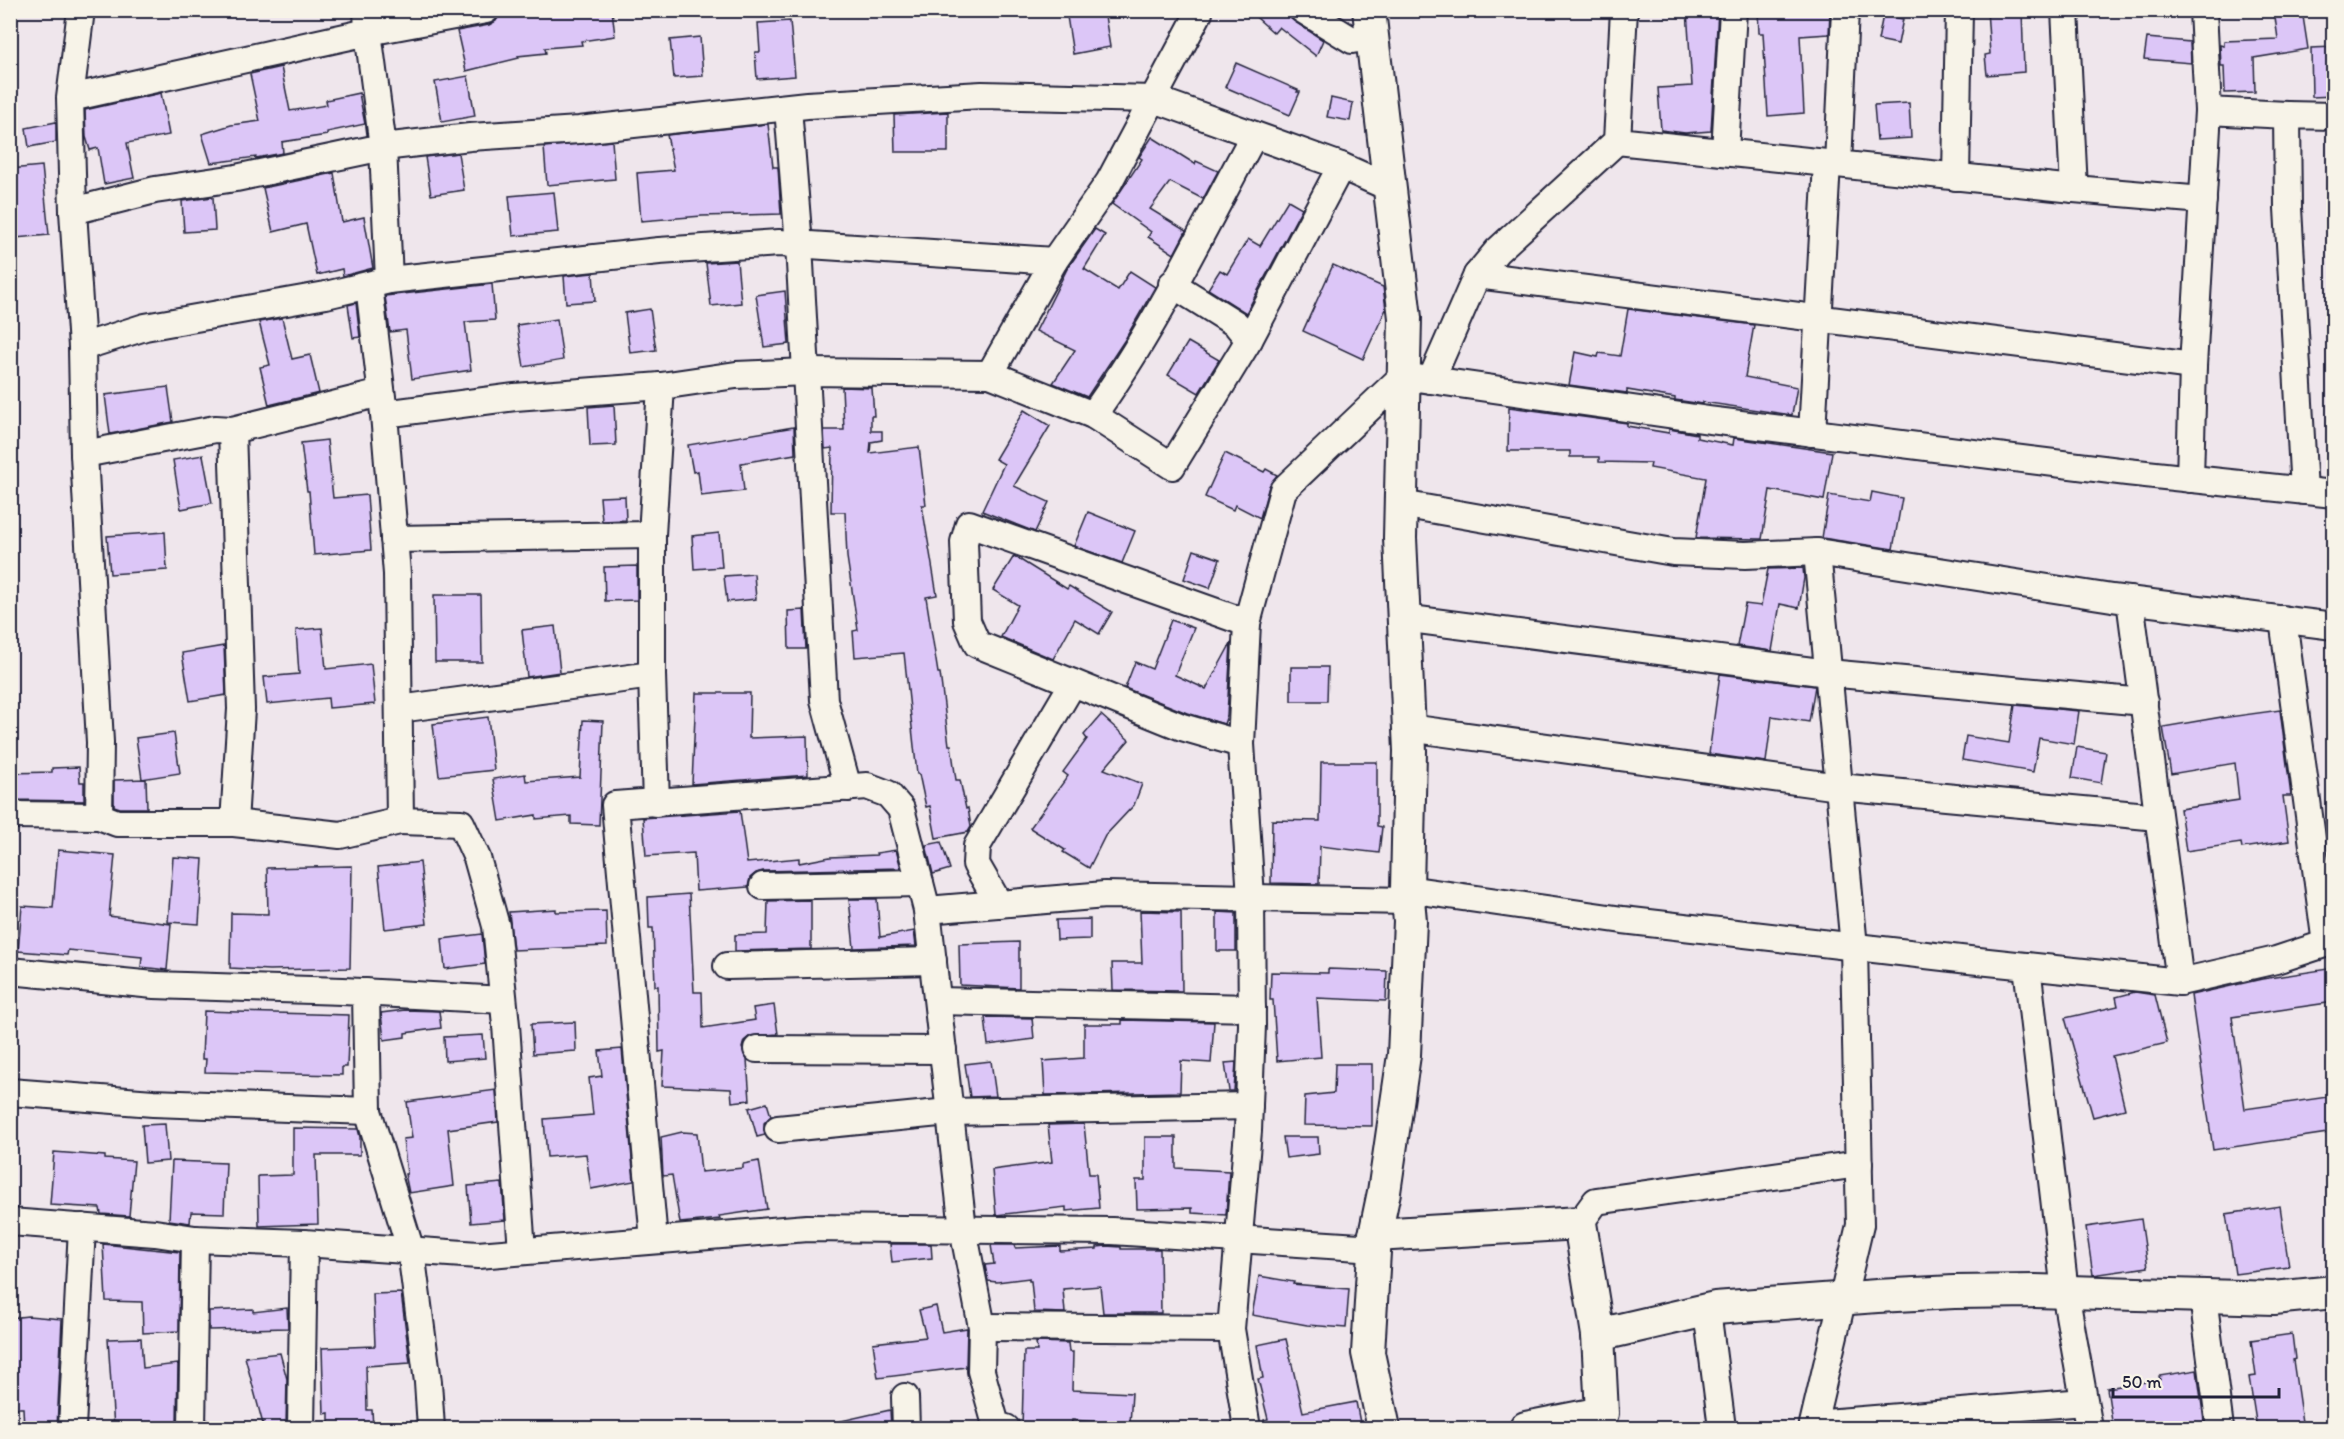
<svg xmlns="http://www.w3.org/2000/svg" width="2344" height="1439" font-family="Itim,sans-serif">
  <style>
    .building { fill: #dcc6f7; stroke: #22223b; stroke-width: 1.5 }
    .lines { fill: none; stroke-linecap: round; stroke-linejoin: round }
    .minor-casing { stroke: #22223b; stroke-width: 30 }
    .tertiary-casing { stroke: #22223b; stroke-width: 36 }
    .minor { stroke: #f7f3e8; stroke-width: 26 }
    .tertiary { stroke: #f7f3e8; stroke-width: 32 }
  </style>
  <rect width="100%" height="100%" fill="#efe6ec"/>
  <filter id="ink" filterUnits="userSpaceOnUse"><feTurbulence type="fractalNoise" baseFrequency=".0167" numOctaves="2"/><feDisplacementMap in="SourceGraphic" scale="12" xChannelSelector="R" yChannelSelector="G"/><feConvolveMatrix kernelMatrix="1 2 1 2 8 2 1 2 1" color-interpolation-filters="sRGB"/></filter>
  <g filter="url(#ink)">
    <g class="building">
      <polygon points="516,10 612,10 615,36 581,41 582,45 545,48 546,53 518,56 519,58 466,71 457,31 489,25 496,21 500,14"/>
      <polygon points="1066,10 1104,10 1110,47 1073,54"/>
      <polygon points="1248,10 1288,10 1290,18 1295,22 1323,40 1316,56 1279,27 1274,33"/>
      <polygon points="1687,10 1718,10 1711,131 1685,133 1661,130 1658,88 1692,86"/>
      <polygon points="1758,10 1830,10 1829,34 1800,36 1804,113 1768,116 1763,33 1759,33"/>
      <polygon points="1987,10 2022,10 2024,72 1987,75 1985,55 1990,54"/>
      <polygon points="2274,10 2302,10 2308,49 2254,58 2255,92 2225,93 2224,66 2221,66 2220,45 2224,46 2224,41 2278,39"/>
      <polygon points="1883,15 1903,19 1898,44 1878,40"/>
      <polygon points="790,21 795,76 757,79 755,52 760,52 758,23"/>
      <polygon points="700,37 703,76 674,78 670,40"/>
      <polygon points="2147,38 2190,42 2191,63 2144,59"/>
      <polygon points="2334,47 2334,96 2312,97 2311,48"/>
      <polygon points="1236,63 1298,90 1297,92 1300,92 1290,115 1225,87"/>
      <polygon points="281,67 290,111 327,105 326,100 359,93 365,124 327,132 327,135 282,142 283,153 256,158 256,157 211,163 202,134 231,125 260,121 250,74"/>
      <polygon points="468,76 475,116 442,122 435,82"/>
      <polygon points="161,93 169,135 127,143 134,178 104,184 98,148 90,150 86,137 85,110"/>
      <polygon points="1331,98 1353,103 1350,121 1327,117"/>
      <polygon points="1909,103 1911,138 1877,140 1874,105"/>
      <polygon points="948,112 948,152 895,152 894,115"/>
      <polygon points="56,122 56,142 29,147 26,128"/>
      <polygon points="768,124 773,167 778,167 781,214 702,216 641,221 637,173 674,170 667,135"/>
      <polygon points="1152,137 1195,164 1196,161 1218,171 1203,199 1170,182 1150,209 1186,231 1174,254 1148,237 1151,232 1112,204 1142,159 1139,157"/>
      <polygon points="612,141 615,179 547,185 544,147"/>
      <polygon points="458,153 464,190 431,195 425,157"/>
      <polygon points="42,166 49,235 15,238 10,169"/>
      <polygon points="334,173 342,222 364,217 373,268 343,276 342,269 317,275 306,224 273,232 263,188"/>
      <polygon points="554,192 558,232 513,236 509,196"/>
      <polygon points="213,197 215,230 184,232 182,201"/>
      <polygon points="1288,200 1302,208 1246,313 1208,289 1220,270 1227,274 1248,239 1260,246"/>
      <polygon points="1095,229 1105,235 1084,269 1118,290 1130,271 1155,287 1124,341 1087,397 1053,383 1075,350 1036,331 1067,269"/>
      <polygon points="737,261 741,303 711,306 706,263"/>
      <polygon points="1333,265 1383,287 1386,309 1363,359 1303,331"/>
      <polygon points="593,273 595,301 566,303 564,276"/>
      <polygon points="492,284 495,320 465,322 471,370 412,379 406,330 390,332 385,296"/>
      <polygon points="785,291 789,344 764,347 756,295"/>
      <polygon points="356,303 360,337 353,338 348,305"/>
      <polygon points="650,309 656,350 630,353 625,313"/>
      <polygon points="1628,309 1754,325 1745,377 1797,387 1792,415 1703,402 1703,404 1675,400 1675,398 1627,390 1627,393 1569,385 1575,352 1598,357 1599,353 1620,356"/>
      <polygon points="282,318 292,359 310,355 319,393 269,405 260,367 270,365 259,322"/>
      <polygon points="557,319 563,360 524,367 517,325"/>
      <polygon points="1188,342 1219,360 1199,393 1168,375"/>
      <polygon points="168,387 173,422 110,434 105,395"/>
      <polygon points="842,387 872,388 874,416 871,416 871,431 882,431 882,440 871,442 870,453 919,447 926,505 922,505 937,595 926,597 938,673 940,673 949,745 951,745 956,780 960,780 966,809 968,808 971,827 968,832 936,838 930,806 926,807 919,774 917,774 904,653 855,657 853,631 858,630 847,557 845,512 831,512 832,448 825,449 824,430 844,430"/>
      <polygon points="614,405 616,445 590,446 588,407"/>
      <polygon points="1509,407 1627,423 1627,426 1669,433 1669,429 1697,434 1697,438 1733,445 1734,438 1832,452 1824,500 1770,490 1762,539 1696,538 1706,478 1650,468 1651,463 1599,462 1599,457 1570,457 1570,451 1508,451"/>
      <polygon points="1024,410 1050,426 1014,486 1049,502 1035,532 982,511 1004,464 995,459"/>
      <polygon points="794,427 795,454 741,463 744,491 701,496 698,471 693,472 688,445"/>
      <polygon points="327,440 333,498 367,495 371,550 314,555 309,491 307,491 301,443"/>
      <polygon points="1225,453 1264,472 1266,469 1277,475 1269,486 1260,518 1235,505 1233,510 1205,497"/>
      <polygon points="203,455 212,503 181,509 173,460"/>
      <polygon points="1872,492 1902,498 1893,549 1822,538 1829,495 1870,502"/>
      <polygon points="625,496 626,520 602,521 600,497"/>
      <polygon points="1088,512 1135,531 1122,563 1074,546"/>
      <polygon points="165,532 167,570 110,574 107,536"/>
      <polygon points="719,533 722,567 694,569 692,536"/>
      <polygon points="1194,550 1220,559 1210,588 1184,579"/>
      <polygon points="1014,556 1067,589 1069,586 1112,612 1099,634 1075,619 1053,659 1001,637 1018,605 993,590"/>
      <polygon points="637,566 637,600 605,601 604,567"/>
      <polygon points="1803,568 1804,578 1799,608 1780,604 1772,651 1737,646 1745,604 1761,606 1768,569"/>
      <polygon points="754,574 756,599 727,602 724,576"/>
      <polygon points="434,595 481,595 482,662 435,662"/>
      <polygon points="804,610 806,649 789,649 788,611"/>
      <polygon points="1171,620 1194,628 1175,675 1206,689 1231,643 1227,715 1224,724 1187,713 1125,688 1135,662 1152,669"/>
      <polygon points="555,626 560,672 527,677 522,630"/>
      <polygon points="322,628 326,669 371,664 375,704 329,708 328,698 267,704 264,677 299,674 296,630"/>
      <polygon points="224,646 226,695 190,701 182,653"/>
      <polygon points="1291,667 1328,667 1327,701 1291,701"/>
      <polygon points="1720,674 1815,686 1809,722 1772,716 1766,762 1709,754"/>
      <polygon points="696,693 750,693 749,738 807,736 808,775 692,784"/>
      <polygon points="2015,705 2079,711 2074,744 2039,738 2033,772 1962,760 1966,736 2009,743"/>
      <polygon points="2280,710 2291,796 2283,796 2289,841 2242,848 2241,843 2186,851 2180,809 2239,800 2235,763 2171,774 2163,727 2222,717 2222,718"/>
      <polygon points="1101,715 1129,740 1104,769 1142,784 1134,805 1105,836 1089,868 1063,852 1065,850 1030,828 1068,776 1063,772 1087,739 1084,735"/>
      <polygon points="488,717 494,770 439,776 433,724"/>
      <polygon points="583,720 603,721 599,825 571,824 571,816 536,819 536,815 500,821 493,779 525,774 526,781 580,777"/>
      <polygon points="174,733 180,773 142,779 136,738"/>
      <polygon points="2077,747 2106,752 2101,783 2072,778"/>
      <polygon points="1321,762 1377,762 1377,826 1382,827 1379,853 1320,846 1319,884 1271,883 1272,820 1320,821"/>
      <polygon points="79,767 80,782 84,782 84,801 10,800 10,773 52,772 52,768"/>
      <polygon points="146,779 147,808 120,808 114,806 114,780"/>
      <polygon points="740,811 747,863 799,858 799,863 830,857 877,855 876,853 896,850 901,868 763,871 756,873 750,878 748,887 696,891 694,853 646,856 643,818"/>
      <polygon points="941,842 950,869 933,874 926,845"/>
      <polygon points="58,850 115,855 109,916 171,924 167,970 141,967 142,957 68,950 67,955 18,951 22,906 53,908"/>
      <polygon points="173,857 203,859 199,924 168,922"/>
      <polygon points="420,862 427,924 385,929 378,867"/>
      <polygon points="352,866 350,968 269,970 230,968 231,913 268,914 267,868"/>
      <polygon points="689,894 694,992 702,992 703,1028 755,1020 753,1008 774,1005 778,1034 750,1036 744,1041 742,1048 747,1060 750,1100 732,1102 731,1089 662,1086 664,1051 659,1052 658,986 655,986 653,928 649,928 648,897"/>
      <polygon points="849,899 877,899 880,937 914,931 916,946 854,948"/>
      <polygon points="811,900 811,949 735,951 735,935 767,934 768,901"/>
      <polygon points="556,909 556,912 606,911 607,946 513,950 509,912"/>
      <polygon points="1140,911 1181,912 1182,991 1113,990 1112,963 1142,963"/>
      <polygon points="1217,912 1236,913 1236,951 1217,951"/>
      <polygon points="1090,919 1090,939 1057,940 1056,920"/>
      <polygon points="482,934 485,964 445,969 442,939"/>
      <polygon points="1019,942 1019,988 960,985 959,944"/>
      <polygon points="2334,968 2334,1002 2232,1017 2245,1109 2334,1096 2334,1132 2213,1150 2191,995 2262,979"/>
      <polygon points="1328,969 1387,971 1386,1001 1317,998 1321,1057 1277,1061 1273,1000 1270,1000 1271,972 1328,973"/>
      <polygon points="2135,992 2155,995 2167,1043 2112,1056 2125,1109 2093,1117 2065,1018 2118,1006 2116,997"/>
      <polygon points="405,1010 439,1011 441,1028 405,1033 405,1037 384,1040 381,1013"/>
      <polygon points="204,1011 349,1015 347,1067 342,1067 342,1075 205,1072 206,1059 202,1059"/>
      <polygon points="985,1017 1032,1018 1034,1039 988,1045"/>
      <polygon points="1122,1020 1214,1022 1211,1063 1181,1061 1180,1092 1045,1095 1043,1061 1084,1058 1084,1024 1122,1024"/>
      <polygon points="575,1022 576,1051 533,1054 531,1024"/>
      <polygon points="483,1035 485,1058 445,1061 444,1037"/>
      <polygon points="622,1049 634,1181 591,1189 586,1154 547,1157 544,1119 593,1115 589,1078 602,1076 599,1051"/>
      <polygon points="991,1061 996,1096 970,1097 965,1064"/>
      <polygon points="1236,1062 1234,1091 1229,1091 1225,1063"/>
      <polygon points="1335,1064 1372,1064 1372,1126 1304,1125 1305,1096 1334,1093"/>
      <polygon points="496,1090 498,1122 448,1129 454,1186 409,1193 405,1174 407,1174 403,1139 412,1138 407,1102"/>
      <polygon points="767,1103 771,1116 764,1123 765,1135 757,1137 749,1108"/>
      <polygon points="165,1124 168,1161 145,1163 142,1125"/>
      <polygon points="1084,1124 1089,1174 1096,1174 1099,1208 1066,1211 1066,1207 996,1215 992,1170 1052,1162 1048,1125"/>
      <polygon points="293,1128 358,1129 360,1137 360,1155 316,1155 318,1224 259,1226 258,1176 293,1175"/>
      <polygon points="682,1132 697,1133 701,1172 743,1168 743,1164 759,1161 767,1209 719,1216 720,1219 680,1223 672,1175 663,1176 661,1137"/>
      <polygon points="1145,1137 1176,1137 1176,1168 1229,1171 1226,1215 1192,1213 1192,1208 1137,1209 1136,1180 1145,1180"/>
      <polygon points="1283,1137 1318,1137 1319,1154 1286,1158"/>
      <polygon points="54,1152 105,1156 105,1159 134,1161 129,1216 101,1214 100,1208 50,1205"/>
      <polygon points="172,1161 226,1163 224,1213 191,1212 190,1223 169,1220"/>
      <polygon points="502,1183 505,1220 471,1223 468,1186"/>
      <polygon points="2280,1206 2289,1267 2235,1274 2226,1214"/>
      <polygon points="2141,1219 2148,1267 2093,1275 2086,1227"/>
      <polygon points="103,1244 180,1252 179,1331 143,1333 142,1302 106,1301"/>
      <polygon points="890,1244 931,1244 932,1258 892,1262"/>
      <polygon points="991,1245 1014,1245 1015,1248 1060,1246 1060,1251 1097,1249 1097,1247 1106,1246 1121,1247 1121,1249 1160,1249 1161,1313 1103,1313 1100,1286 1063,1289 1065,1313 1034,1312 1031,1281 1029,1281 1029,1278 997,1282 988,1281 985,1265 994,1264"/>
      <polygon points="1259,1276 1294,1282 1293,1284 1349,1289 1346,1328 1307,1325 1252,1315"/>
      <polygon points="401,1293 410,1363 366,1366 367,1410 372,1410 373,1428 329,1428 329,1413 324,1414 322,1348 375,1346 373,1294"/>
      <polygon points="936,1306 942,1332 967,1328 966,1367 878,1378 873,1343 926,1337 919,1310"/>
      <polygon points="287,1308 288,1328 209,1330 209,1311 253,1309 253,1312"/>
      <polygon points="28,1316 62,1319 57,1428 24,1428 23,1408 10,1408 10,1318"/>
      <polygon points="2292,1334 2295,1359 2293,1360 2302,1422 2257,1428 2249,1377 2256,1376 2251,1340"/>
      <polygon points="141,1338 143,1368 178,1364 177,1423 140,1428 114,1428 108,1339"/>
      <polygon points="1286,1339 1303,1412 1356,1402 1361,1428 1265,1428 1264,1420 1268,1419 1258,1379 1263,1378 1257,1345"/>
      <polygon points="1036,1342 1068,1343 1069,1352 1073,1352 1072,1390 1132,1393 1130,1424 1072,1420 1071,1428 1022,1428 1024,1351 1037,1351"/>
      <polygon points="280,1353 287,1379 286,1425 264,1428 245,1357"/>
      <polygon points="2197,1370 2205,1428 2113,1428 2107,1388 2160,1380 2159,1376"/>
      <polygon points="890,1410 891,1428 842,1428 841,1421"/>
    </g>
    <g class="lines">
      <defs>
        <g id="minor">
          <polyline points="367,10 368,32 486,10"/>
          <polyline points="1303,10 1352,40 1371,37"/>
          <polyline points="2065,10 2074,189"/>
          <polyline points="70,98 368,32 383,147 389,280 326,295 145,327 82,347 73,211 70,98 81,10"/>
          <polyline points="788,108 799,245 824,700 848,788"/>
          <polyline points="2208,111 2287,115"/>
          <polyline points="1617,141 2074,189 2203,200"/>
          <polyline points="1725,152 1733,10"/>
          <polyline points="1838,164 1845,10"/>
          <polyline points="1956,177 1959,10"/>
          <polyline points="73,211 155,190 236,178 383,147 470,137 579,130 807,105 982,95 1154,99 1341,166 1388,187"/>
          <polyline points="1477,275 2193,366"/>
          <polyline points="389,280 659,251 779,243 1054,261 1109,182 1199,13 1194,10"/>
          <polyline points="1172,284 1236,324 1249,340"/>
          <polyline points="369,285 384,414 515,397 661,386 736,375 806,372 990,374 1054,261"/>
          <polyline points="82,347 84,454 100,742 99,816"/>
          <polyline points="990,374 1093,415 1172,466 1249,340 1341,166"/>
          <polyline points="1431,380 1477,275 1497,251 1617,141 1624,10"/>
          <polyline points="384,414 397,574 400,821 461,823 477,858 496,926 506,1025 522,1251"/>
          <path d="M1093,415c61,-84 111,-188 161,-280"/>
          <polyline points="232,430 241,709 234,823"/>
          <polyline points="1812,433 1827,163"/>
          <polyline points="84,454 215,429 232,430 381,393"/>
          <polyline points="2190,479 2193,366 2208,111 2203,10"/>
          <polyline points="2304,491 2288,208 2287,115 2334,116"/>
          <polyline points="1401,504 1673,552 1745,555 1817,552 2112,598 2334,626"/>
          <polyline points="394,539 652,535"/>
          <polyline points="1817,552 1854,947 1860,1225 1813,1424 2084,1402"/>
          <polyline points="2130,600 2180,982"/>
          <polyline points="1403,618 1828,673 2144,702"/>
          <polyline points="2283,619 2326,944"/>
          <polyline points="399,709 652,675"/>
          <polyline points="1409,728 1839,787 2158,817"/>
          <polyline points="1241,744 1182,727 977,644 967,621 964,542 969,524 1247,623"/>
          <polyline points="656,803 652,675 652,535 661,386"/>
          <polyline points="10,815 99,816 117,823 234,823 340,835 400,821"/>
          <polyline points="763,886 920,883"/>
          <polyline points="1407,889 1623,920 1969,960 2180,982 2276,960 2334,941"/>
          <polyline points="999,904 976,864 977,846 1073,683"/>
          <polyline points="927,910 1105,895 1408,901"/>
          <polyline points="727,966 933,961"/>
          <polyline points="2027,966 2065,1292 2089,1428"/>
          <polyline points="10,971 154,985 343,991 503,1000"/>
          <polyline points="938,1001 1252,1008"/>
          <polyline points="757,1049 943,1050"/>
          <polyline points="10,1092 153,1103 368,1111 366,992"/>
          <polyline points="368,1111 411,1251 428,1382 431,1428"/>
          <polyline points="778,1129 949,1112 1249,1106"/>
          <polyline points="10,1222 155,1233 195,1239 304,1243 478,1255 807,1228 1112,1231 1375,1248"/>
          <polyline points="1580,1223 1596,1201 1859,1164"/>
          <polyline points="654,1240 615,805 867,786 888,794 901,809 927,910 963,1229 982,1327 981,1371 996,1425 1006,1428"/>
          <polyline points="2203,1297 2220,1428"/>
          <polyline points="1707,1310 1722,1428"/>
          <polyline points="982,1327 1231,1329"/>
          <polyline points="905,1397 906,1428"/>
          <polyline points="72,1428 82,1227"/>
          <polyline points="192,1428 195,1239"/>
          <polyline points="301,1428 304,1243"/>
          <polyline points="1247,1428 1231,1329 1248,1131 1252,1025 1251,897 1241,744 1247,623 1283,490 1403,376 1709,420 2127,472 2334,494"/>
        </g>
        <g id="tertiary">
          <polyline points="1369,10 1405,318 1400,538 1410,751 1407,889 1410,921 1404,1055 1384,1192 1375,1235 1368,1353 1384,1428"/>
          <polyline points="1375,1235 1580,1223 1598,1335 1602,1413 1526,1428"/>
          <polyline points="1598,1335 1715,1308 1877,1296 1954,1292 2035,1291 2274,1298 2334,1292"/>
        </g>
      </defs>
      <use href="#minor" class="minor-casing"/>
      <use href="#tertiary" class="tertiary-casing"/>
      <use href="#minor" class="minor"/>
      <use href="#tertiary" class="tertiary"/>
    </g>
  </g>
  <rect width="2344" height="1439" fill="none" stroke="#f7f3e8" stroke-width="36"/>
  <rect x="18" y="18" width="2308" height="1403" fill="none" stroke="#22223b" stroke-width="2" filter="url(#ink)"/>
  <path d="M2113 1388v9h166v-9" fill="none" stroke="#22223b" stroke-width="3"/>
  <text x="2122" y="1388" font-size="18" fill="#22223b" stroke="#f7f3e8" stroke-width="4.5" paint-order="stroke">50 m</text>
</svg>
